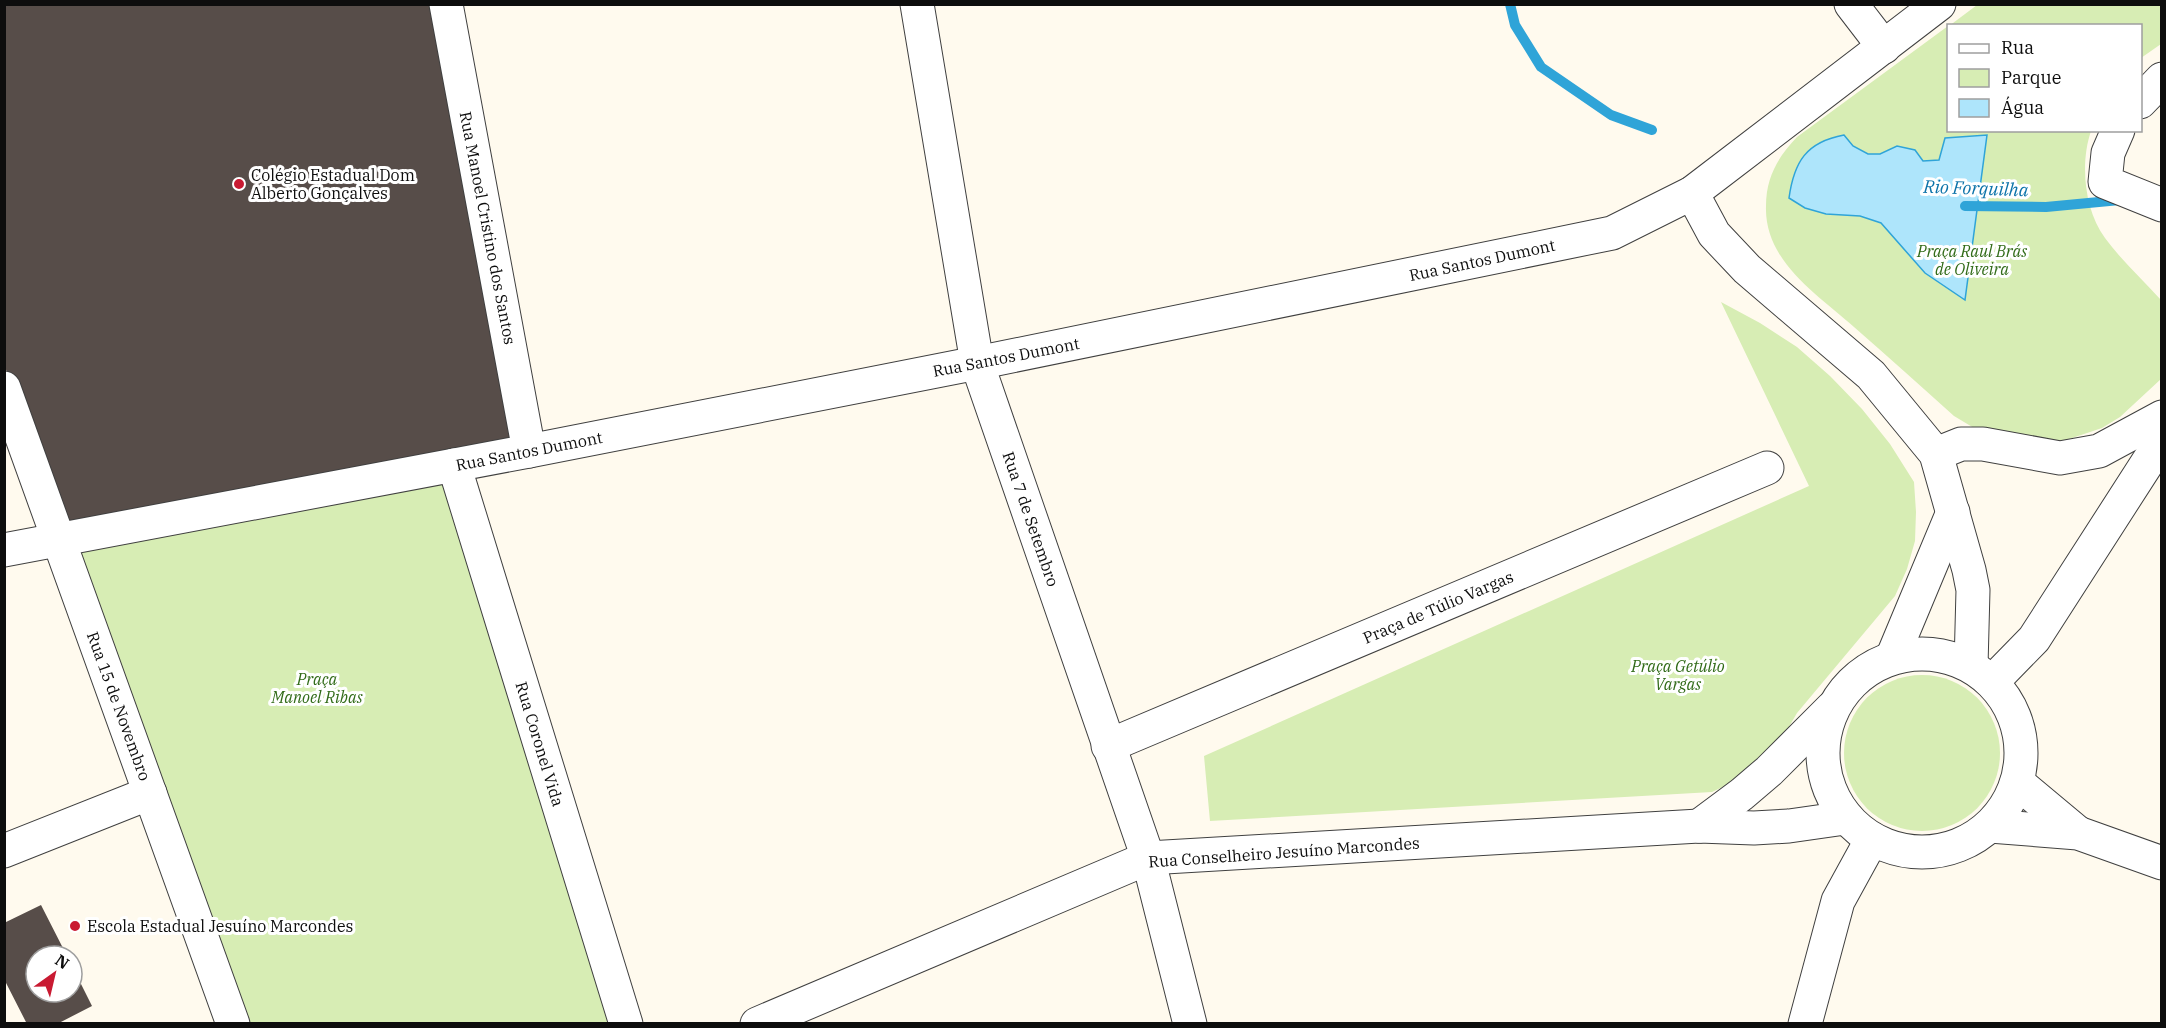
<svg xmlns="http://www.w3.org/2000/svg" width="2166" height="1028" font-family="'IBM Plex Serif',serif">
  <style>
    .green { fill: #d7edb4 }
    .water { fill: #aee5fb; stroke: #2fa4d8; stroke-width: 1.5 }
    .lines { fill: none; stroke-linecap: round; stroke-linejoin: round }
    .stream { stroke: #2fa4d8; stroke-width: 10 }
    .building { fill: #574d49 }
    .minor-casing { stroke: #404040; stroke-width: 35 }
    .minor { stroke: #fff; stroke-width: 33 }
    .poi-dot { fill: #c91a32; stroke: #fff; stroke-width: 2 }
    .labels { text-anchor: middle; dominant-baseline: central; stroke-width: 6; stroke-linejoin: round; paint-order: stroke }
    .poi-label { font-size: 16px; fill: #0d0d0d; stroke: #fff; text-anchor: start }
    .street-label { font-size: 16px; fill: #0d0d0d; stroke: #fff }
    .park-label { font-size: 16px; font-style: italic; fill: #316b18; stroke: #fff }
    .water-label { font-size: 18px; font-style: italic; fill: #0c73a9; stroke: #fff }
  </style>
  <rect width="100%" height="100%" fill="#fffaee"/>
  <g class="green">
    <polygon points="1977,5 2161,5 2161,44 2141,58 2140,26 1949,26"/>
    <path d="M1948,26v104l143,1c-11,32 -7,79 14,107 16,22 38,42 56,62v79l-41,38 -18,11 -39,13 -23,2 -66,-15 -20,-12c-33,-30 -66,-59 -100,-89 -37,-33 -90,-66 -88,-121 0,-29 12,-49 31,-69z"/>
    <polygon points="1721,302 1760,323 1797,347 1830,376 1862,409 1890,444 1914,482 1916,512 1915,541 1907,569 1895,596 1797,713 1783,737 1731,783 1712,792 1210,821 1204,756 1809,486"/>
    <polygon points="443,478 622,1023 241,1023 68,542"/>
    <circle cx="1922" cy="753" r="78"/>
  </g>
  <path class="water" d="M1844,135l9,11 15,8h12l17,-8 18,4 8,11 16,-1 6,-22 42,-3 -22,165 -40,-27 -44,-50 -21,-7 -34,-2 -21,-6 -16,-10c5,-36 17,-56 55,-63z"/>
  <g class="lines">
    <g class="stream">
      <polyline points="1510,4 1515,25 1541,67 1611,115 1652,130"/>
      <polyline points="1965,206 2046,207 2120,200"/>
    </g>
  </g>
  <g class="building">
    <polygon points="4,4 437,4 524,440 60,524 4,364"/>
    <polygon points="41,905 67,956 36,956 36,992 72,992 72,966 92,1006 57,1024 27,1024 4,979 4,923"/>
  </g>
  <g class="lines">
    <defs>
      <g id="minor">
        <polyline points="446,4 529,451"/>
        <polyline points="917,4 977,363 1148,858 1190,1024"/>
        <polyline points="1851,4 1884,47"/>
        <polyline points="2140,102 2162,79"/>
        <polyline points="2118,130 2108,153 2105,182 2162,205"/>
        <polyline points="1692,193 1714,234 1747,269 1871,375 1936,454 1969,570 1973,590 1971,666"/>
        <polyline points="4,388 233,1024"/>
        <polyline points="1936,454 1961,444 1983,444 2060,458 2099,451 2162,417"/>
        <polyline points="454,465 626,1024"/>
        <polyline points="4,550 529,451 977,363 1612,233 1692,193 1939,4"/>
        <circle cx="1922" cy="753" r="99"/>
        <polyline points="1892,658 1953,512"/>
        <polyline points="1992,682 2034,639 2162,440"/>
        <polyline points="1108,746 1767,468"/>
        <polyline points="2017,782 2078,833"/>
        <polyline points="1699,826 1742,794 1769,771 1832,708"/>
        <polyline points="1990,826 2078,833 2162,863"/>
        <polyline points="4,851 150,793"/>
        <polyline points="757,1024 1148,858 1699,826 1754,828 1789,826 1845,818"/>
        <polyline points="1805,1024 1838,901 1872,839"/>
      </g>
    </defs>
    <use href="#minor" class="minor-casing"/>
    <use href="#minor" class="minor"/>
  </g>
  <g class="poi-dot">
    <circle cx="239" cy="184" r="6"/>
    <circle cx="75" cy="926" r="6"/>
  </g>
  <g class="labels">
    <g class="poi-label">
      <text x="251" y="175">Colégio Estadual Dom<tspan x="251" dy="18">Alberto Gonçalves</tspan></text>
      <text x="87" y="926">Escola Estadual Jesuíno Marcondes</text>
    </g>
    <g class="street-label">
      <text transform="translate(488 228) rotate(79)">Rua Manoel Cristino dos Santos</text>
      <text transform="translate(1482 260) rotate(-12)">Rua Santos Dumont</text>
      <text transform="translate(1006 357) rotate(-11)">Rua Santos Dumont</text>
      <text transform="translate(529 451) rotate(-11)">Rua Santos Dumont</text>
      <text transform="translate(1031 519) rotate(71)">Rua 7 de Setembro</text>
      <text transform="translate(1438 607) rotate(-23)">Praça de Túlio Vargas</text>
      <text transform="translate(119 706) rotate(70)">Rua 15 de Novembro</text>
      <text transform="translate(540 744) rotate(73)">Rua Coronel Vida</text>
      <text transform="translate(1284 852) rotate(-4)">Rua Conselheiro Jesuíno Marcondes</text>
    </g>
    <g class="park-label">
      <text x="1972" y="251">Praça Raul Brás<tspan x="1972" dy="18">de Oliveira</tspan></text>
      <text x="1678" y="666">Praça Getúlio<tspan x="1678" dy="18">Vargas</tspan></text>
      <text x="317" y="679">Praça<tspan x="317" dy="18">Manoel Ribas</tspan></text>
    </g>
    <g class="water-label">
      <text transform="translate(1976 188) rotate(2)">Rio Forquilha</text>
    </g>
  </g>
  <rect width="2166" height="1028" fill="none" stroke="#0d0d0d" stroke-width="12"/>
  <rect x="1947" y="24" width="195" height="108" fill="#ffffff" stroke="#9e9e9e" stroke-width="1.5"/>
  <rect x="1959" y="44" width="30" height="9" fill="#ffffff" stroke="#9e9e9e" stroke-width="1.5"/>
  <text x="2001" y="54" font-size="18" fill="#0d0d0d">Rua</text>
  <rect x="1959" y="69" width="30" height="18" fill="#d7edb4" stroke="#9e9e9e" stroke-width="1.5"/>
  <text x="2001" y="84" font-size="18" fill="#0d0d0d">Parque</text>
  <rect x="1959" y="99" width="30" height="18" fill="#aee5fb" stroke="#9e9e9e" stroke-width="1.5"/>
  <text x="2001" y="114" font-size="18" fill="#0d0d0d">Água</text>
  <g transform="translate(54 974) rotate(34)"><circle r="28" fill="#ffffff" stroke="#9e9e9e" stroke-width="1.5"/>
  <path d="M0-4.5L10 22L0 15L-10 22Z" fill="#c91a32"/>
  <text y="-9" font-size="16" font-weight="bold" text-anchor="middle" fill="#0d0d0d">N</text>
  </g>
</svg>
